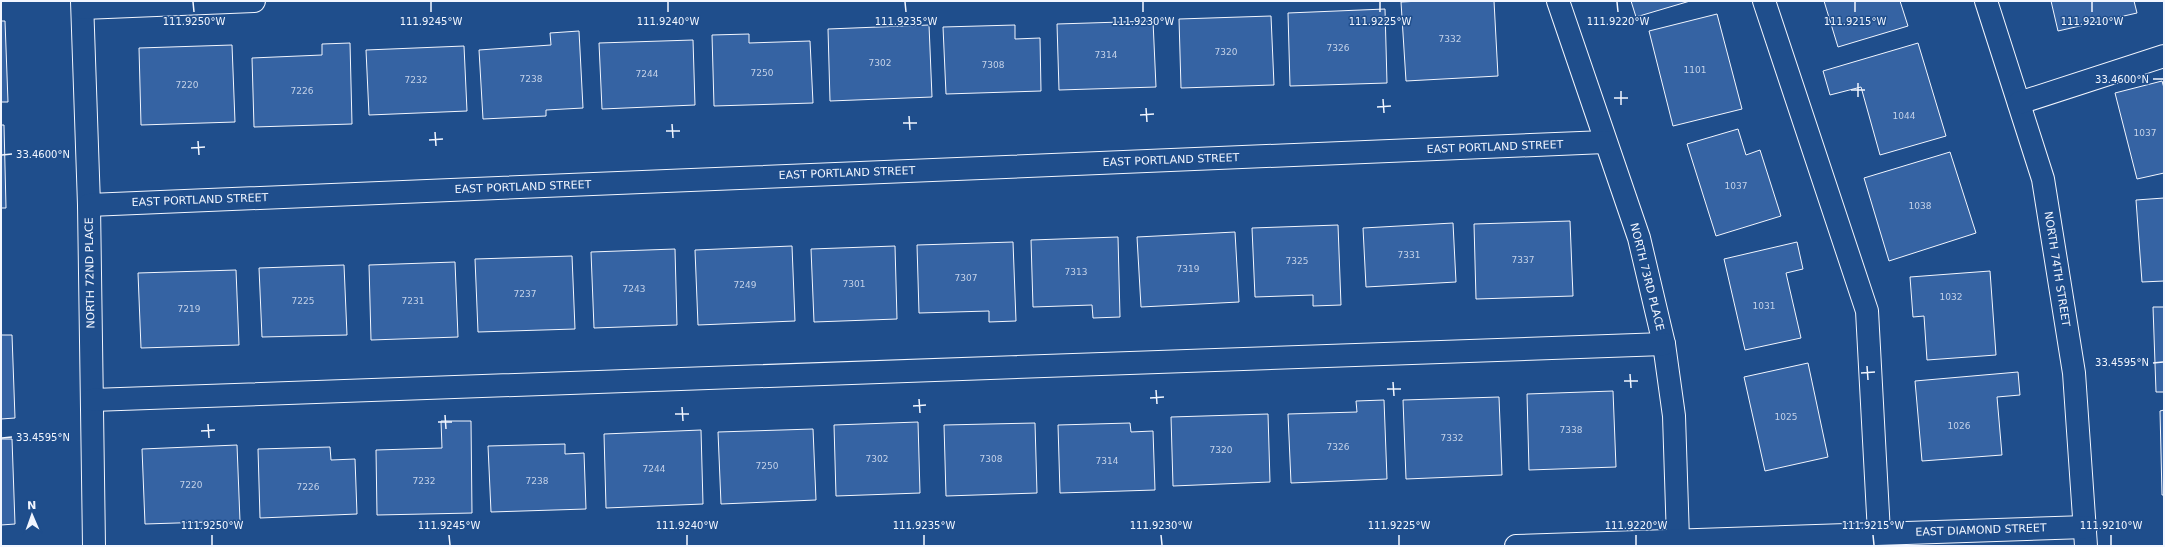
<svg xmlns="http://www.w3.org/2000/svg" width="2165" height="547" font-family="'DejaVu Sans',sans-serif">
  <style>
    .building { fill: #3563a3; stroke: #f2f6ff }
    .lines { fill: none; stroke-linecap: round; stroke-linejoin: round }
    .minor-casing { stroke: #f2f6ff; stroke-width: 24 }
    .minor { stroke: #1f4e8c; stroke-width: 22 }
    .ticks { fill: none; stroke: #f2f6ff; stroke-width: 1.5 }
    .labels { text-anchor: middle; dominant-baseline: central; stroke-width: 3; stroke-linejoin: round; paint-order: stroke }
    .number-label { font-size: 9px; fill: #c3d1e8 }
    .street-label { font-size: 11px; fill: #f2f6ff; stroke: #1f4e8c }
    .ticks-label { font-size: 10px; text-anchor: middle; fill: #f2f6ff; stroke: #1f4e8c; stroke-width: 3; stroke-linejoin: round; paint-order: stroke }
  </style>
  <rect width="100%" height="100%" fill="#1f4e8c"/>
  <g class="building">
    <polygon points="1421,1 1494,1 1498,76 1406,81 1401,2"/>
    <polygon points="1631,1 1690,1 1636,17"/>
    <polygon points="1824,1 1900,1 1908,26 1838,47"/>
    <polygon points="2051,1 2134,1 2137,13 2058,31"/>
    <polygon points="1385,9 1387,83 1290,86 1288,13"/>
    <polygon points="1717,14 1742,109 1673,126 1649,31"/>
    <polygon points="1271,16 1274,85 1181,88 1179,19"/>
    <polygon points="1,21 5,21 8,102 1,102"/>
    <polygon points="1153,21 1156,87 1059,90 1057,24"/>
    <polygon points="929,25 932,97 830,101 828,29"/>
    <polygon points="1015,25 1015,39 1040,38 1041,91 946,94 943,27"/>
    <polygon points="579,31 583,108 546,110 546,116 483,119 479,50 551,45 550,33"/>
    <polygon points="749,34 749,43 810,41 813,103 714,106 712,35"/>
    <polygon points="693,40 695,105 602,109 599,43"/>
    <polygon points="350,43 352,124 254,127 252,58 322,55 322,44"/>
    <polygon points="1918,43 1946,136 1880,155 1861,87 1830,95 1823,71"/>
    <polygon points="232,45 235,122 141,125 139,48"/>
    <polygon points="464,46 467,111 369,115 366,50"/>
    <polygon points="2162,81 2164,88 2164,173 2137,179 2115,93"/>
    <polygon points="1,125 4,125 6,208 1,208"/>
    <polygon points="1738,129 1746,155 1760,150 1781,216 1716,236 1687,144"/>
    <polygon points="1950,152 1976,233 1889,261 1864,178"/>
    <polygon points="2164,198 2164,281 2142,282 2136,200"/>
    <polygon points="1570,221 1573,296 1476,299 1474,224"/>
    <polygon points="1453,223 1456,282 1366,287 1363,228"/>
    <polygon points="1338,225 1341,305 1313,306 1313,295 1255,297 1252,228"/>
    <polygon points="1235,232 1239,302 1141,307 1137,237"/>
    <polygon points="1118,237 1120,317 1093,318 1092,305 1033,307 1031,240"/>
    <polygon points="1013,242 1016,321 989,322 989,311 919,313 917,245"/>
    <polygon points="1797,242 1803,269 1786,273 1801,338 1745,350 1724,259"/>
    <polygon points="792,246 795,321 698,325 695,250"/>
    <polygon points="895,246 897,319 814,322 811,249"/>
    <polygon points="675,249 677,325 594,328 591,252"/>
    <polygon points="572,256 575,329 478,332 475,259"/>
    <polygon points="455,262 458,337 371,340 369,265"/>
    <polygon points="344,265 347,335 262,337 259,268"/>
    <polygon points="236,270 239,345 141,348 138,273"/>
    <polygon points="1990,271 1996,355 1927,360 1924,316 1913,317 1910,277"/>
    <polygon points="2153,307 2164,307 2164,392 2156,392"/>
    <polygon points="1,335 12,335 15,418 1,419"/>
    <polygon points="1808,363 1828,457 1765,471 1744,377"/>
    <polygon points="2018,372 2020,395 1997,397 2002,455 1922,461 1915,381"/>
    <polygon points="1613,391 1616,467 1529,470 1527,394"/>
    <polygon points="1499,397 1502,475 1406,479 1403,400"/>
    <polygon points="1384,400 1387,479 1291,483 1288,414 1357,412 1356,401"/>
    <polygon points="2164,410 2164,495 2162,495 2160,411"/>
    <polygon points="1268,414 1270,482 1173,486 1171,417"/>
    <polygon points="441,421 471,421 472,513 377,515 376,450 442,448"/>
    <polygon points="918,422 920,493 836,496 834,425"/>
    <polygon points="1035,423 1037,493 946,496 944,425"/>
    <polygon points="1130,423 1131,432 1153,431 1155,490 1060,493 1058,425"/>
    <polygon points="813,429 816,500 721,504 718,432"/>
    <polygon points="701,430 703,504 606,508 604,434"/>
    <polygon points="1,439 12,439 15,524 1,525"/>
    <polygon points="565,444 565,454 584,453 586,509 491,512 488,446"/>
    <polygon points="237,445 240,521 145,524 142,449"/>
    <polygon points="330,447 331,460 355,459 357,514 260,518 258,449"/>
  </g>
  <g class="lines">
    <defs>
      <g id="minor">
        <polyline points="82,1 89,205 94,546"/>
        <polyline points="1558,1 1639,238 1664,344 1674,416 1678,539"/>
        <polyline points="1764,1 1867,311 1879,533"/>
        <polyline points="1986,1 2043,179 2074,373 2086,546"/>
        <polyline points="83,8 254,1"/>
        <polyline points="2019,103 2164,56"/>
        <polyline points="89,205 1605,142"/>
        <polyline points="92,400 1664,344"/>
        <polyline points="1516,546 2086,527"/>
      </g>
    </defs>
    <use href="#minor" class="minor-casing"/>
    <use href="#minor" class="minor"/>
  </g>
  <path class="ticks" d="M193,2l1,10M431,2v10M668,2v10M905,2l1,10M1143,2v10M1380,2v10M1617,2l1,10M1855,2v10M2092,2v10M2153,79h10M1858,83v14M1851,90h14M1621,91v14M1614,98h14M1383,99l1,14M1377,107l14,-1M1146,108l1,14M1140,115l14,-1M909,116l1,14M903,123h14M672,124l1,14M666,131h14M435,132l1,14M429,140l14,-1M198,141l1,14M191,148l14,-1M2,155l10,-1M2153,363l10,-1M1867,366l1,14M1861,373l14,-1M1630,374l1,14M1624,381h14M1393,382l1,14M1387,389h14M1156,390l1,14M1150,398l14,-1M919,399l1,14M913,406l13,-1M682,407l1,14M675,414h14M445,415l1,14M438,422h14M208,424l1,14M201,431l14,-1M2,438l10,-1M212,535v10M449,535l1,10M687,535v10M924,535v10M1161,535l1,10M1399,535v10M1636,535v10M1873,535l1,10M2111,535v10"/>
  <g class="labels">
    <g class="number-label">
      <text x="1450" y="39">7332</text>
      <text x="1338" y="48">7326</text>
      <text x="1226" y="52">7320</text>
      <text x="1106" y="55">7314</text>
      <text x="880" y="63">7302</text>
      <text x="993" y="65">7308</text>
      <text x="1695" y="70">1101</text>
      <text x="762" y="73">7250</text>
      <text x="647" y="74">7244</text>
      <text x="531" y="79">7238</text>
      <text x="416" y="80">7232</text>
      <text x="187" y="85">7220</text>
      <text x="302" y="91">7226</text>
      <text x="1904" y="116">1044</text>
      <text x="2145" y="133">1037</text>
      <text x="1736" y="186">1037</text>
      <text x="1920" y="206">1038</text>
      <text x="1409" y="255">7331</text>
      <text x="1523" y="260">7337</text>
      <text x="1297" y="261">7325</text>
      <text x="1188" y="269">7319</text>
      <text x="1076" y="272">7313</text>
      <text x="966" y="278">7307</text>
      <text x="854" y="284">7301</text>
      <text x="745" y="285">7249</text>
      <text x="634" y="289">7243</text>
      <text x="525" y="294">7237</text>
      <text x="1951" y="297">1032</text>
      <text x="303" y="301">7225</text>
      <text x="413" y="301">7231</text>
      <text x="1764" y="306">1031</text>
      <text x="189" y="309">7219</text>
      <text x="1786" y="417">1025</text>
      <text x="1959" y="426">1026</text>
      <text x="1571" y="430">7338</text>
      <text x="1452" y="438">7332</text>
      <text x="1338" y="447">7326</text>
      <text x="1221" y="450">7320</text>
      <text x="877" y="459">7302</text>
      <text x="991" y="459">7308</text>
      <text x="1107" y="461">7314</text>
      <text x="767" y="466">7250</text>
      <text x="654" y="469">7244</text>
      <text x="424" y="481">7232</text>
      <text x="537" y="481">7238</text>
      <text x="191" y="485">7220</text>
      <text x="308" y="487">7226</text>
    </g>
    <g class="street-label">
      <text transform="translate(1495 147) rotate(-2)">EAST PORTLAND STREET</text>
      <text transform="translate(1171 160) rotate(-2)">EAST PORTLAND STREET</text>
      <text transform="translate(847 173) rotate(-2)">EAST PORTLAND STREET</text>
      <text transform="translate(523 187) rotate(-2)">EAST PORTLAND STREET</text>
      <text transform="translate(200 200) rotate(-2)">EAST PORTLAND STREET</text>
      <text transform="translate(2057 269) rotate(81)">NORTH 74TH STREET</text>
      <text transform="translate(90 273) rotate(-91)">NORTH 72ND PLACE</text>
      <text transform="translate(1647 277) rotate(76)">NORTH 73RD PLACE</text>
      <text transform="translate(1981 530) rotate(-2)">EAST DIAMOND STREET</text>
    </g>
  </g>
  <g class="ticks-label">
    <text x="194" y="25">111.9250°W</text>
    <text x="431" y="25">111.9245°W</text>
    <text x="668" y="25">111.9240°W</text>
    <text x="906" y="25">111.9235°W</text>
    <text x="1143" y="25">111.9230°W</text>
    <text x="1380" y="25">111.9225°W</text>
    <text x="1618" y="25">111.9220°W</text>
    <text x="1855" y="25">111.9215°W</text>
    <text x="2092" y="25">111.9210°W</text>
    <text x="2122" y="83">33.4600°N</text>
    <text x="43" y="158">33.4600°N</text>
    <text x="2122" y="366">33.4595°N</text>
    <text x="43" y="441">33.4595°N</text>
    <text x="212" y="529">111.9250°W</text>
    <text x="449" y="529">111.9245°W</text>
    <text x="687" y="529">111.9240°W</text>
    <text x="924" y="529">111.9235°W</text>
    <text x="1161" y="529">111.9230°W</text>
    <text x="1399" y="529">111.9225°W</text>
    <text x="1636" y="529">111.9220°W</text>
    <text x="1873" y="529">111.9215°W</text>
    <text x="2111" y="529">111.9210°W</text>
  </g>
  <rect width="2165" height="547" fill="none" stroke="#f2f6ff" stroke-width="4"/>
  <g transform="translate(32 515) rotate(358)" stroke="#1f4e8c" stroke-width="3" paint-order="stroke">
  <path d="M0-3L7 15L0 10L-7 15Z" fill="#f2f6ff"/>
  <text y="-6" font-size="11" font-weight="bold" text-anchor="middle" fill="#f2f6ff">N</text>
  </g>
</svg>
